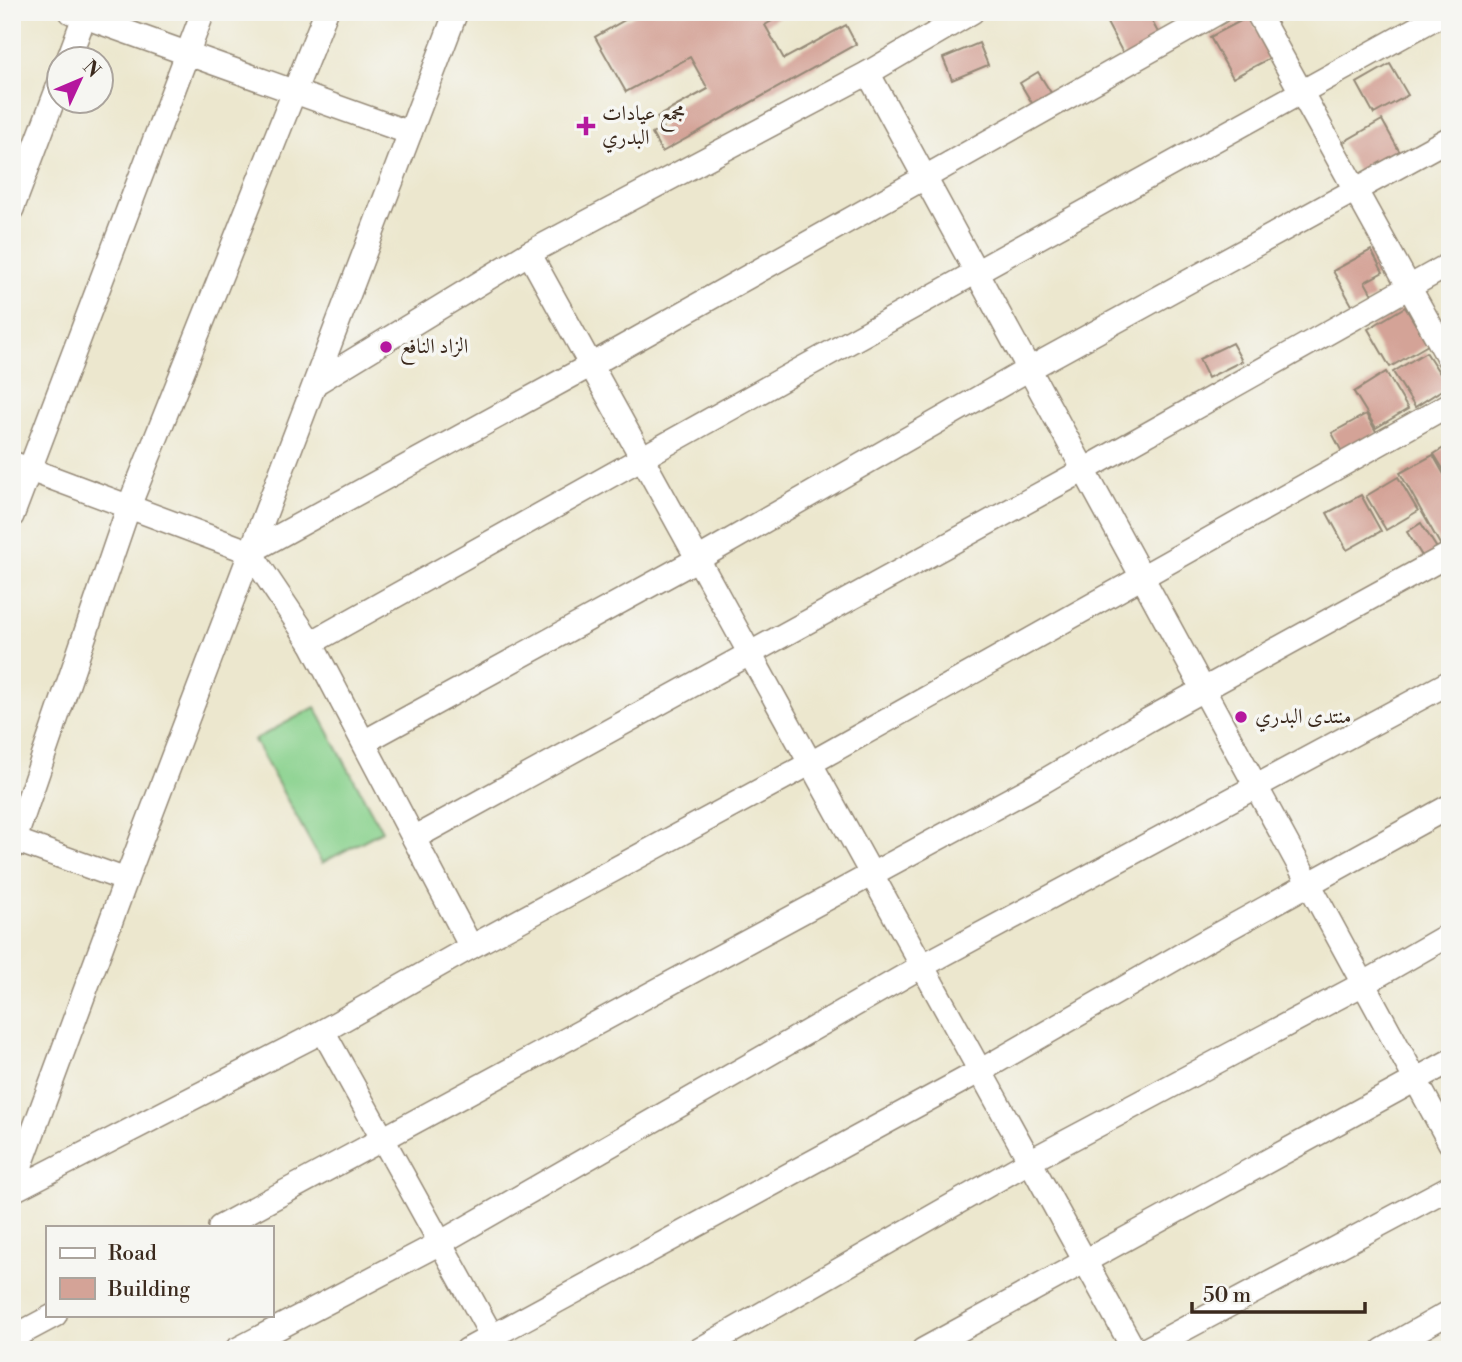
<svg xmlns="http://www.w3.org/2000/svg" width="1462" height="1362" font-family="'Libre Bodoni',Amiri,serif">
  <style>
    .pitch { fill: #8ad28e; stroke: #627e56; stroke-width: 2 }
    .building { fill: #d4a397 }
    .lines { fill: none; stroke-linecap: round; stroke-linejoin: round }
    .street-casing { stroke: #948876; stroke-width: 26 }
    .street { stroke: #fff; stroke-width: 23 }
    .poi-dot { fill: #b5179e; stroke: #f6f6f2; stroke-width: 2.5 }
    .labels { text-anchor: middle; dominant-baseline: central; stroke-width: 7; stroke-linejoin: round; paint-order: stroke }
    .poi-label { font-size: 21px; fill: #3b2a1e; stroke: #f6f6f2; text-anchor: start }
  </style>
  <rect width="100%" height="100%" fill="#f6f6f2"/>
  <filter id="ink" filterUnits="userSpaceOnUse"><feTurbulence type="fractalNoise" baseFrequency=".0143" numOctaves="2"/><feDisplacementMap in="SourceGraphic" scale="14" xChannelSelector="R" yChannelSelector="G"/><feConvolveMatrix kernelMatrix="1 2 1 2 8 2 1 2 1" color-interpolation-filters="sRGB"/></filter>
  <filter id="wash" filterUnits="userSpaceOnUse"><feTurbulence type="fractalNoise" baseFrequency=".00686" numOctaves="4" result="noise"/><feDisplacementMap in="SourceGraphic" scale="28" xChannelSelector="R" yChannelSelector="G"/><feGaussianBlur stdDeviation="1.57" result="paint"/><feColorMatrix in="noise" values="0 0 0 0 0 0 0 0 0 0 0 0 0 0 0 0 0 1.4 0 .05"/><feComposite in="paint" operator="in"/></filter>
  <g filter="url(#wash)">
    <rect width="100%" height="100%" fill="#ece7ce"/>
    <polygon class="pitch" points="315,707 382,831 322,863 254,740"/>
    <g id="blocks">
      <g class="building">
        <polygon points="639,12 787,12 765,25 784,59 846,25 856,44 662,152 652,134 663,127 657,117 708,89 690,57 626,92 595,37"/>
        <polygon points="1123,12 1147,12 1162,40 1126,59 1106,21"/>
        <polygon points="1250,16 1272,57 1233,78 1210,37"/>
        <polygon points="979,43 988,65 952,80 943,58"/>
        <polygon points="1390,64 1408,95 1374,114 1357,83"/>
        <polygon points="1038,72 1053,96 1035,108 1020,83"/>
        <polygon points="1382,120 1402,156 1361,178 1342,143"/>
        <polygon points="1371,250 1383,272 1365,282 1374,298 1354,309 1333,271"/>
        <polygon points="1405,307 1428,345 1390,367 1368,329"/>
        <polygon points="1232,343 1242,361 1208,378 1199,359"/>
        <polygon points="1426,352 1448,386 1415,407 1393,372"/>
        <polygon points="1386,372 1408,409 1376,428 1354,392"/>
        <polygon points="1366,414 1377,433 1342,452 1332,433"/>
        <polygon points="1450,444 1450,480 1434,454"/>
        <polygon points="1433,455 1450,485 1450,550 1445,553 1400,473"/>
        <polygon points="1398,477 1418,511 1386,530 1366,496"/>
        <polygon points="1361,495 1381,531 1347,550 1327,513"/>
        <polygon points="1421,523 1438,550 1424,559 1407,532"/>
      </g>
    </g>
  </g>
  <g filter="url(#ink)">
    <use href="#blocks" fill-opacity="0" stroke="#948876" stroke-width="2"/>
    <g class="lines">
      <defs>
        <g id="street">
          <polyline points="71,12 410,133"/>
          <polyline points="1257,12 1450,361"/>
          <polyline points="68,60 86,12"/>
          <polyline points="868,73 1450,1143"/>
          <polyline points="12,209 60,82"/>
          <polyline points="529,253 1134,1350"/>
          <polyline points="316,383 529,253 868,73 972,12"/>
          <polyline points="12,463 250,552 311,643 471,947"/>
          <polyline points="12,516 203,12"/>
          <polyline points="250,552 591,365 1219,12"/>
          <polyline points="311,643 801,369 1446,12"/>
          <polyline points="364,742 698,559 1029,369 1450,138"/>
          <polyline points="414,838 1084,470 1450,264"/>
          <polyline points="12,839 126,880"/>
          <polyline points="12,848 129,506 326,12"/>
          <polyline points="323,1031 498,1347"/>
          <polyline points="12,1189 126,880 456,12"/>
          <polyline points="12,1191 323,1031 471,947 811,763 1450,404"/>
          <polyline points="220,1227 1044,781 1148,720 1450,554"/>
          <polyline points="12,1338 55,1315"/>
          <polyline points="236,1350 440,1243 922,966 1450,682"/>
          <polyline points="467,1350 980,1071 1204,942 1450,806"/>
          <polyline points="699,1350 1030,1161 1363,984 1450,934"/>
          <polyline points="923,1350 1450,1061"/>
          <polyline points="1145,1350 1450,1187"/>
          <polyline points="1383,1350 1450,1312"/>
        </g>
      </defs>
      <use href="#street" class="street-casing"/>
      <use href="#street" class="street"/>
    </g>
  </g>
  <g class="poi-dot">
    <path d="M582.5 115.5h7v7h7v7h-7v7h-7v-7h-7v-7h7z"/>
    <circle cx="386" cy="347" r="7"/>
    <circle cx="1241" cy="717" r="7"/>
  </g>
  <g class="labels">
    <g class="poi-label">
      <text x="602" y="114">مجمع عيادات<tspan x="602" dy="24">البدري</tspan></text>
      <text x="400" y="347">الزاد النافع</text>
      <text x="1255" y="717">منتدى البدري</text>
    </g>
  </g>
  <rect width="1462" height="1362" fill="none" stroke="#f6f6f2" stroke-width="42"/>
  <rect x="46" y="1226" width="228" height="91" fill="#f6f6f2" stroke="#aba49d" stroke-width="2"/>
  <rect x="60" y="1248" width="35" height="10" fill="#ffffff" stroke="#aba49d" stroke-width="2"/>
  <text x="108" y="1260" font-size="21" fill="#3b2a1e">Road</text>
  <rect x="60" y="1278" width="35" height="21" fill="#d4a397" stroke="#aba49d" stroke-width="2"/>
  <text x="108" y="1296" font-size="21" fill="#3b2a1e">Building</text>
  <g transform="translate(80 80) rotate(46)"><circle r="33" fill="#f6f6f2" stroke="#aba49d" stroke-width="2"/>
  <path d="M0-5L12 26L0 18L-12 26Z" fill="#b5179e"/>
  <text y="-10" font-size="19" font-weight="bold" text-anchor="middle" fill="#3b2a1e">N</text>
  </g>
  <path d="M1192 1302v10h173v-10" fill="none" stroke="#3b2a1e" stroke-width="3.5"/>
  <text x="1203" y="1302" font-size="21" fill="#3b2a1e" stroke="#f6f6f2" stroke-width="5" paint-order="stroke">50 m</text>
</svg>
